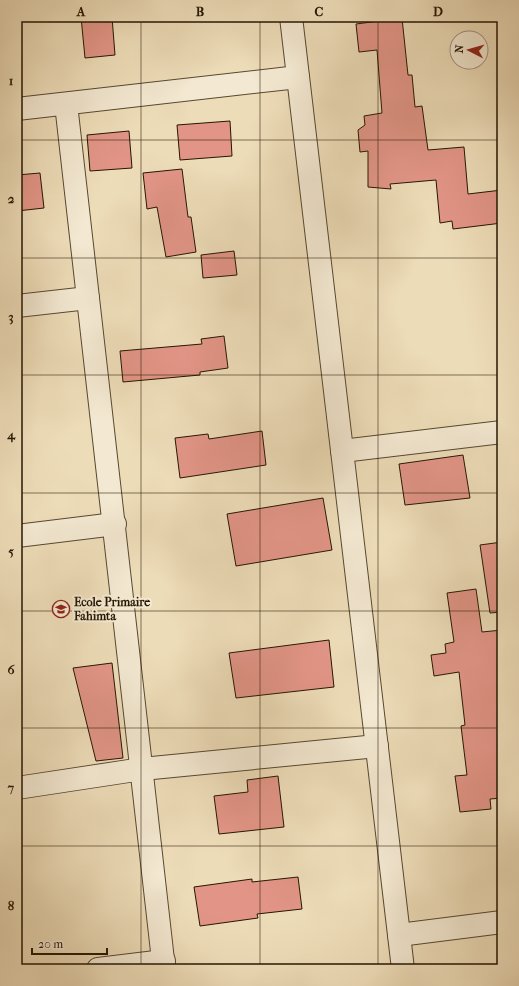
<svg xmlns="http://www.w3.org/2000/svg" width="519" height="986" font-family="'IM FELL French Canon',serif">
  <style>
    .building { fill: #e29587; stroke: #251602 }
    .lines { fill: none; stroke-linecap: round; stroke-linejoin: round }
    .street-casing { stroke: #574830; stroke-width: 24 }
    .street { stroke: #f3e8d1; stroke-width: 22 }
    .grid { fill: none; stroke: #251602; stroke-width: 1; stroke-opacity: 0.55 }
    .labels { text-anchor: middle; dominant-baseline: central; stroke-width: 4; stroke-linejoin: round; paint-order: stroke }
    .poi-label { font-size: 12px; font-weight: bold; fill: #251602; stroke: #f3e8d1; text-anchor: start }
    .neatline { fill: none; stroke: #251602; stroke-width: 1.5 }
    .grid-label { font-size: 13px; text-anchor: middle; font-weight: bold; fill: #251602 }
  </style>
  <rect width="100%" height="100%" fill="#eddcb8"/>
  <filter id="stains"><feTurbulence type="fractalNoise" baseFrequency=".005" numOctaves="4"/><feColorMatrix values="0 0 0 0 .2 0 0 0 0 .09 0 0 0 0 .02 0 0 0 .5 -.17"/></filter>
  <radialGradient id="worn" r=".72"><stop offset=".6" stop-color="#630" stop-opacity="0"/><stop offset="1" stop-color="#630" stop-opacity=".3"/></radialGradient>
  <g class="building">
    <polygon points="81,17 112,17 115,55 85,58"/>
    <polygon points="402,18 408,75 412,75 415,107 422,106 428,150 464,147 468,194 502,190 502,223 453,229 452,221 440,223 436,180 390,184 391,189 368,187 368,151 360,152 358,130 365,125 364,116 382,113 377,50 359,52 356,24"/>
    <polygon points="230,121 232,156 180,160 177,125"/>
    <polygon points="129,131 132,168 90,171 87,135"/>
    <polygon points="182,169 188,217 191,217 196,252 166,257 157,207 147,209 143,173"/>
    <polygon points="40,173 44,208 17,211 17,175"/>
    <polygon points="234,251 237,275 203,278 201,255"/>
    <polygon points="224,336 228,368 200,372 200,375 123,382 120,351 202,344 201,339"/>
    <polygon points="262,431 266,465 180,478 175,438 208,434 209,439"/>
    <polygon points="463,455 470,498 405,505 399,464"/>
    <polygon points="323,498 332,550 236,566 227,514"/>
    <polygon points="502,542 502,612 490,613 480,545"/>
    <polygon points="476,589 482,632 502,630 502,798 490,799 491,809 460,812 455,776 467,775 461,726 465,725 459,672 434,676 431,655 446,653 445,644 454,642 447,593"/>
    <polygon points="329,640 334,687 236,698 229,653"/>
    <polygon points="112,663 123,758 96,761 73,668"/>
    <polygon points="278,776 284,827 219,834 214,796 248,792 247,780"/>
    <polygon points="298,877 302,909 257,914 258,918 200,926 194,887 252,879 252,882"/>
  </g>
  <g class="lines">
    <defs>
      <g id="street">
        <polyline points="291,17 403,969"/>
        <polyline points="66,104 164,969"/>
        <polyline points="17,109 298,77"/>
        <polyline points="17,306 88,298"/>
        <polyline points="342,451 502,432"/>
        <polyline points="17,536 115,524"/>
        <polyline points="17,788 142,769 377,746"/>
        <polyline points="399,935 502,922"/>
        <polyline points="98,969 164,961"/>
      </g>
    </defs>
    <use href="#street" class="street-casing"/>
    <use href="#street" class="street"/>
  </g>
  <path class="grid" d="M141,17v952M260,17v952M378,17v952M17,140h485M17,258h485M17,375h485M17,493h485M17,611h485M17,728h485M17,846h485"/>
  <defs>
    <symbol id="school-ring" viewBox="-11 -11 22 22"><circle r="9.5" fill="#f3e8d1" stroke="#8f2418" stroke-width="1.5"/><path d="M0-5L7-2L0 1L-7-2ZM-4 1L0 2.5L4 1V4Q0 6-4 4Z" fill="#8f2418"/></symbol>
  </defs>
  <g fill-rule="evenodd">
    <use href="#school-ring" x="51" y="599" width="20" height="20"/>
  </g>
  <g class="labels">
    <g class="poi-label">
      <text x="74" y="602">Ecole Primaire<tspan x="74" dy="14">Fahimta</tspan></text>
    </g>
  </g>
  <rect width="519" height="986" fill="none" stroke="#eddcb8" stroke-width="44"/>
  <g transform="translate(469 50) rotate(276)"><circle r="19" fill="#f3e8d1" stroke="#a1947e"/>
  <path d="M0-3L7 15L0 10L-7 15Z" fill="#8f2418"/>
  <text y="-6" font-size="11" font-weight="bold" text-anchor="middle" fill="#251602">N</text>
  </g>
  <path d="M32 948v6h75v-6" fill="none" stroke="#251602" stroke-width="2"/>
  <text x="38" y="948" font-size="12" fill="#251602" stroke="#f3e8d1" stroke-width="3" paint-order="stroke">20 m</text>
  <rect x="22" y="22" width="475" height="942" class="neatline"/>
  <g class="grid-label">
    <text x="81" y="16">A</text>
    <text x="200" y="16">B</text>
    <text x="319" y="16">C</text>
    <text x="438" y="16">D</text>
    <text x="11" y="85">1</text>
    <text x="11" y="203">2</text>
    <text x="11" y="321">3</text>
    <text x="11" y="439">4</text>
    <text x="11" y="556">5</text>
    <text x="11" y="674">6</text>
    <text x="11" y="792">7</text>
    <text x="11" y="910">8</text>
  </g>
  <rect width="100%" height="100%" filter="url(#stains)"/>
  <rect width="100%" height="100%" fill="url(#worn)"/>
</svg>
